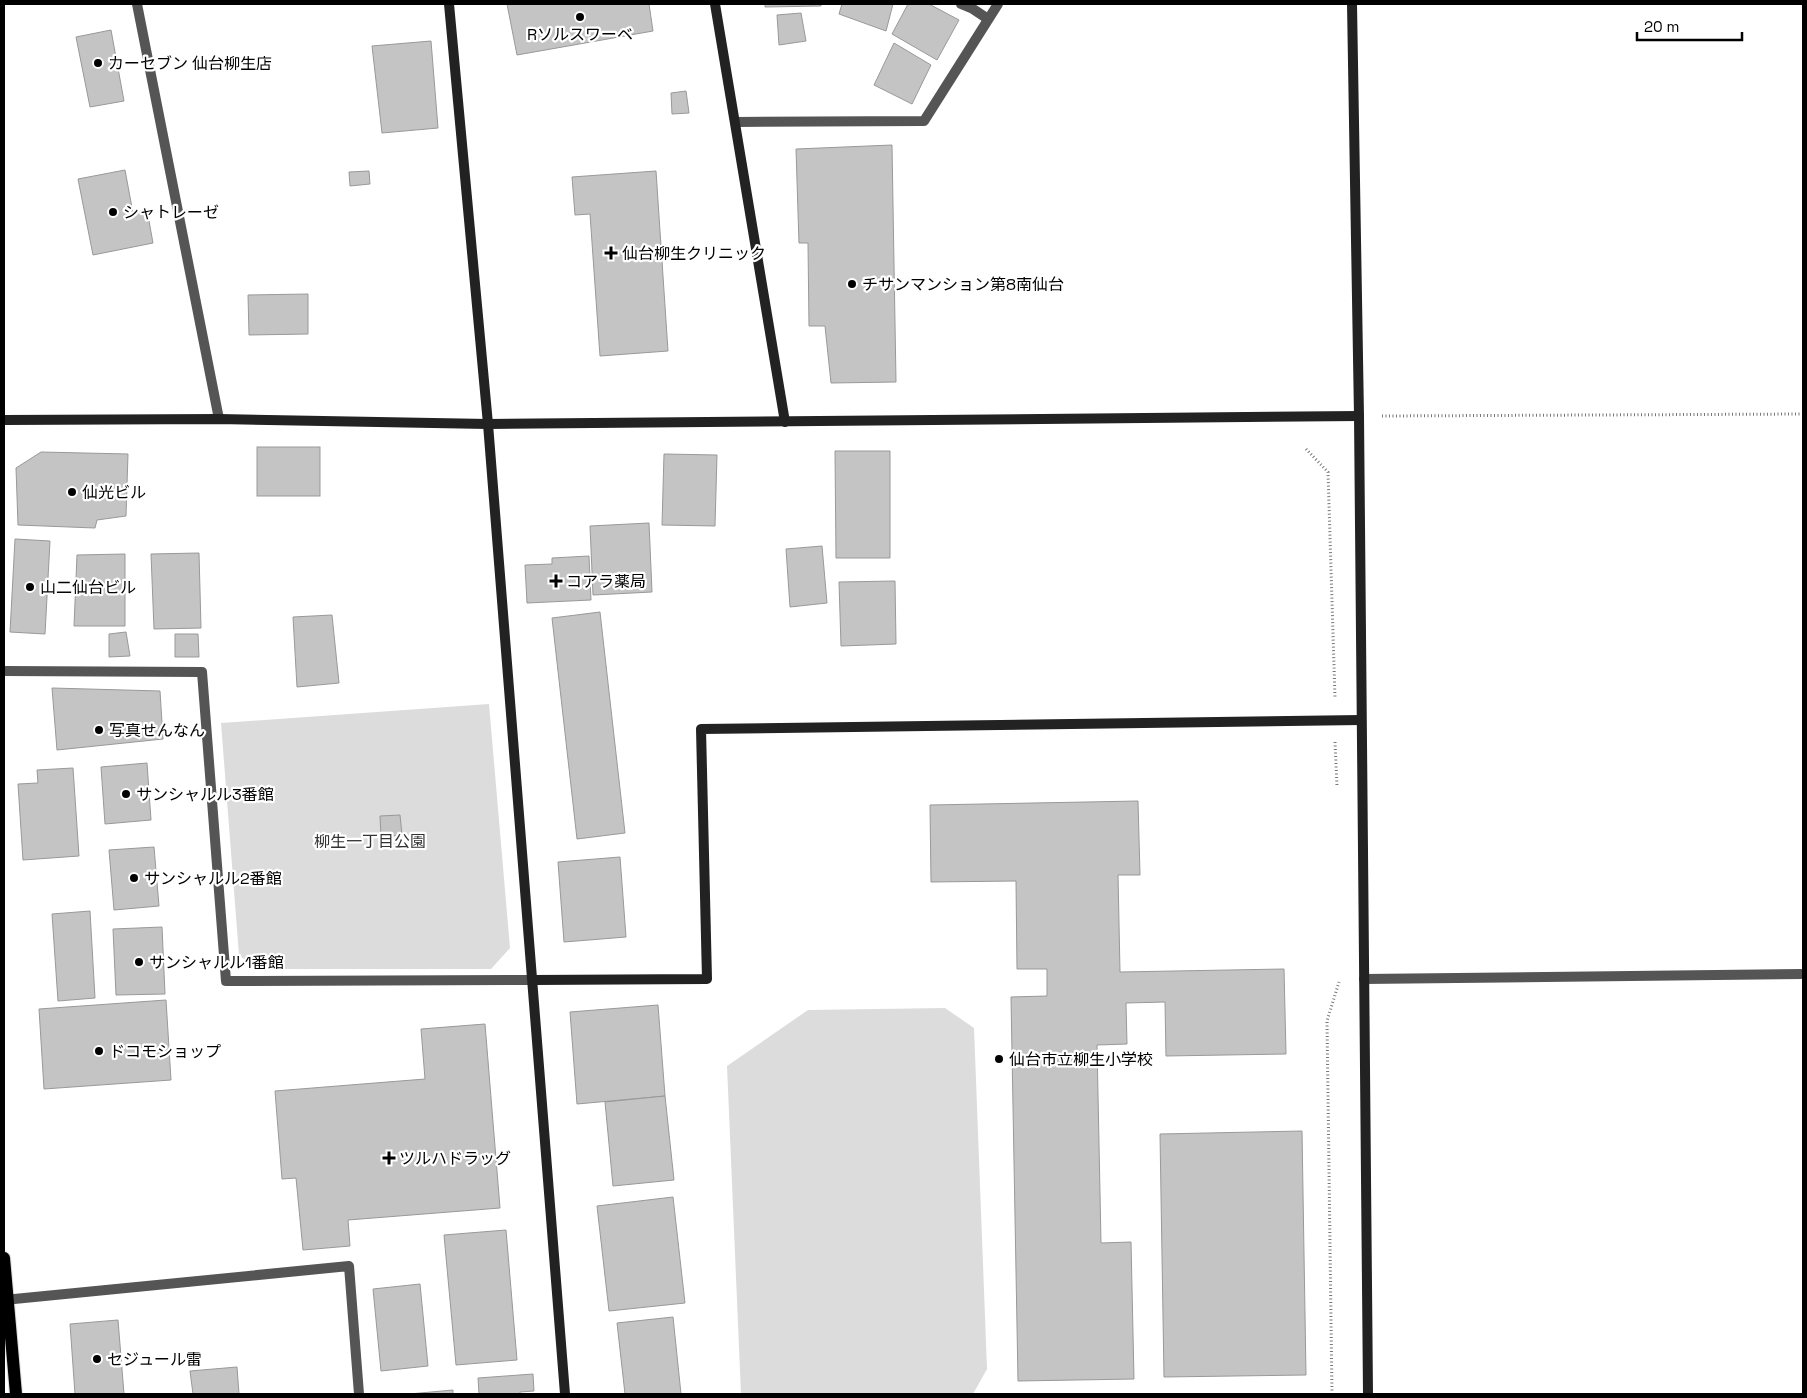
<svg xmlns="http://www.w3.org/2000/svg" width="1807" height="1398" font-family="'Space Grotesk','Noto Sans JP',sans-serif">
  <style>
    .green { fill: #dcdcdc }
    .building { fill: #c4c4c4; stroke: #999 }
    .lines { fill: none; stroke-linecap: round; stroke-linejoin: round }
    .primary-casing { stroke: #dbdbdb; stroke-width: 14 }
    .path { stroke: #777; stroke-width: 3; stroke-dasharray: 1 2.5; stroke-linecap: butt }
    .lane { stroke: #555; stroke-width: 10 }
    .street { stroke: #555; stroke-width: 10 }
    .secondary { stroke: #222; stroke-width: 10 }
    .primary { stroke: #000; stroke-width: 12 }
    .poi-dot { fill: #000; stroke: #fff; stroke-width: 2 }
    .labels { text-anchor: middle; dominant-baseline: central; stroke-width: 4.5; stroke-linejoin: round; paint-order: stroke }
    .poi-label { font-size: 16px; fill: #000; stroke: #fff; text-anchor: start }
    .park-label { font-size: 16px; fill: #333; stroke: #fff }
  </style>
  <rect width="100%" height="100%" fill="#fff"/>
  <g class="green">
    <polygon points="489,704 510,948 491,969 256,969 239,955 221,723"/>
    <polygon points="945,1008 974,1028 987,1369 973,1394 741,1394 727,1066 808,1010"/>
  </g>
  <g class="building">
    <polygon points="507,4 649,4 653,31 517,55"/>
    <polygon points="765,4 821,4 821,6 765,7"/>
    <polygon points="842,4 893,4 886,31 839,14"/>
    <polygon points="908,4 929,4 959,20 937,60 892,34"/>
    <polygon points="801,13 806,41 779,45 777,15"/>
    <polygon points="111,30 124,101 90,107 76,37"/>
    <polygon points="431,41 438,128 382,133 372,46"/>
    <polygon points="894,43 931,65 912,104 874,85"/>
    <polygon points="686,91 689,113 672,114 671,93"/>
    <polygon points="892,145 896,382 831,383 825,326 809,326 808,243 799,243 796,149"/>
    <polygon points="125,170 133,213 147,210 153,243 93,255 78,179"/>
    <polygon points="369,171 370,184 350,186 349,172"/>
    <polygon points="656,171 668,351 600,356 590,214 575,215 572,177"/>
    <polygon points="308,294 308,334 249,335 248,295"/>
    <rect x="257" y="447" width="63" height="49"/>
    <polygon points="835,451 890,451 890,558 836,558"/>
    <polygon points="41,452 128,454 126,516 97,520 95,528 18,525 16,468"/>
    <polygon points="664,454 717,455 715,526 662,525"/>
    <polygon points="649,523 652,592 593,595 590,526"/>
    <polygon points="15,539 50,541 45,634 10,632"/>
    <polygon points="822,546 827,603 790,607 786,549"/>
    <polygon points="199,553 201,628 154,629 151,554"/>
    <polygon points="125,554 125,626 74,626 77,555"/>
    <polygon points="589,556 591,600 527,603 525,565 552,564 552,558"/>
    <polygon points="895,581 896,644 841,646 839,582"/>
    <polygon points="600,612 625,833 577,839 552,618"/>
    <polygon points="332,615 339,683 297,687 293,617"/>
    <polygon points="126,632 130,656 109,657 109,634"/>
    <polygon points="175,634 198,634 199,657 175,657"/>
    <polygon points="52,688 160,691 163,739 57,750"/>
    <polygon points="147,763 151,820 105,824 101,767"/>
    <polygon points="73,768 79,856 23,860 18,784 38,783 37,770"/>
    <polygon points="1138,801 1140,875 1118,875 1120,972 1284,969 1286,1054 1166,1056 1165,1002 1126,1003 1127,1044 1097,1045 1101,1243 1131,1242 1134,1379 1018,1381 1011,997 1047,996 1047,969 1017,969 1016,881 931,882 930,805"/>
    <polygon points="400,815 402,835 381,837 380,816"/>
    <polygon points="154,847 159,906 114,910 109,850"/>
    <polygon points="620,857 626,937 564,942 558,862"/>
    <polygon points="90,911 95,998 58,1001 52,914"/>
    <polygon points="162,927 165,994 116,995 113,929"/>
    <polygon points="166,1000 171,1080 44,1089 39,1009"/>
    <polygon points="658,1005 665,1096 577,1104 570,1012"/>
    <polygon points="485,1024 500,1208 348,1220 350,1246 303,1250 296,1178 282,1179 275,1091 425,1079 421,1029"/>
    <polygon points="665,1096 674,1180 613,1186 605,1102"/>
    <polygon points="1302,1131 1306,1375 1164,1377 1160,1134"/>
    <polygon points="673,1197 685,1303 609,1311 597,1206"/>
    <polygon points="506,1230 517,1360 456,1365 444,1235"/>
    <polygon points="420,1284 428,1366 381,1371 373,1289"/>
    <polygon points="673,1317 681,1394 625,1394 617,1323"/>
    <polygon points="118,1320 124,1394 75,1394 70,1324"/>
    <polygon points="237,1367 239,1394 193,1394 190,1371"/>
    <polygon points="533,1374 534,1391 520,1392 520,1394 479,1394 478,1378"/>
    <polygon points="453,1390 453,1394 409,1394"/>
  </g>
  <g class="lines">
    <defs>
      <polyline id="primary" points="4,1258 16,1394"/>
    </defs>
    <use href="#primary" class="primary-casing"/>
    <g class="path">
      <polyline points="1382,416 1803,414"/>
      <polyline points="1306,449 1328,472 1335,698"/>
      <polyline points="1335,742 1337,786"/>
      <polyline points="1332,1394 1327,1021 1339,982"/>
    </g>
    <polyline class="lane" points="961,4 973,9 988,19"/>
    <g class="street">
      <polyline points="137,4 219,419"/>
      <polyline points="736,122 924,121 998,4"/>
      <polyline points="4,671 202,672 226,981 533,980"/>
      <polyline points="1364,979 1803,974"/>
      <polyline points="4,1300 349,1266 359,1394"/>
    </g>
    <g class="secondary">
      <polyline points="449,4 488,424 565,1394"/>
      <polyline points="715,4 785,422"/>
      <polyline points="1352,4 1359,416 1368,1394"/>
      <polyline points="4,420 219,419 488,424 1359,416"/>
      <polyline points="533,980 707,979 701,729 1361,720"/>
    </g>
    <use href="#primary" class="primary"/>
  </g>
  <g class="poi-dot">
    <circle cx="580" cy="17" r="5"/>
    <circle cx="98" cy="63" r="5"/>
    <circle cx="113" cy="212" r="5"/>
    <path d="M608.5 245.5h5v5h5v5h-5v5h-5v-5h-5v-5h5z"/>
    <circle cx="852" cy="284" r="5"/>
    <circle cx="72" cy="492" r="5"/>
    <path d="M553.5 573.5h5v5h5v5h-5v5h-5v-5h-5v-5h5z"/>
    <circle cx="30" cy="587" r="5"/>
    <circle cx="99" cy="730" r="5"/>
    <circle cx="126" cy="794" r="5"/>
    <circle cx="134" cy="878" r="5"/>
    <circle cx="139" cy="962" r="5"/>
    <circle cx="99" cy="1051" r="5"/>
    <circle cx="999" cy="1059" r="5"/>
    <path d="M386.5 1150.5h5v5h5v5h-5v5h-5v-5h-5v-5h5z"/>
    <circle cx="97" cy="1359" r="5"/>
  </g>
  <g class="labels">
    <g class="poi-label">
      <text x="580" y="34" text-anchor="middle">Rソルスワーベ</text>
      <text x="108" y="63">カーセブン 仙台柳生店</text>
      <text x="123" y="212">シャトレーゼ</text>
      <text x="622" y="253">仙台柳生クリニック</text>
      <text x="862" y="284">チサンマンション第8南仙台</text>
      <text x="82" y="492">仙光ビル</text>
      <text x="566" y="581">コアラ薬局</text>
      <text x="40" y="587">山二仙台ビル</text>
      <text x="109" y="730">写真せんなん</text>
      <text x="136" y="794">サンシャルル3番館</text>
      <text x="144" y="878">サンシャルル2番館</text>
      <text x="149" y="962">サンシャルル1番館</text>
      <text x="109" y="1051">ドコモショップ</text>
      <text x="1009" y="1059">仙台市立柳生小学校</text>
      <text x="399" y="1158">ツルハドラッグ</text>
      <text x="107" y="1359">セジュール雷</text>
    </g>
    <g class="park-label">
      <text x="370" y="841">柳生一丁目公園</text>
    </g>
  </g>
  <rect width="1807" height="1398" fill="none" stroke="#000000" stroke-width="10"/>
  <path d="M1637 32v8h105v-8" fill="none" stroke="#000000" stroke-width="2.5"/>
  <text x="1644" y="32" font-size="15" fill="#000000" stroke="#ffffff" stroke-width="4" paint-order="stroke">20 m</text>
</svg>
